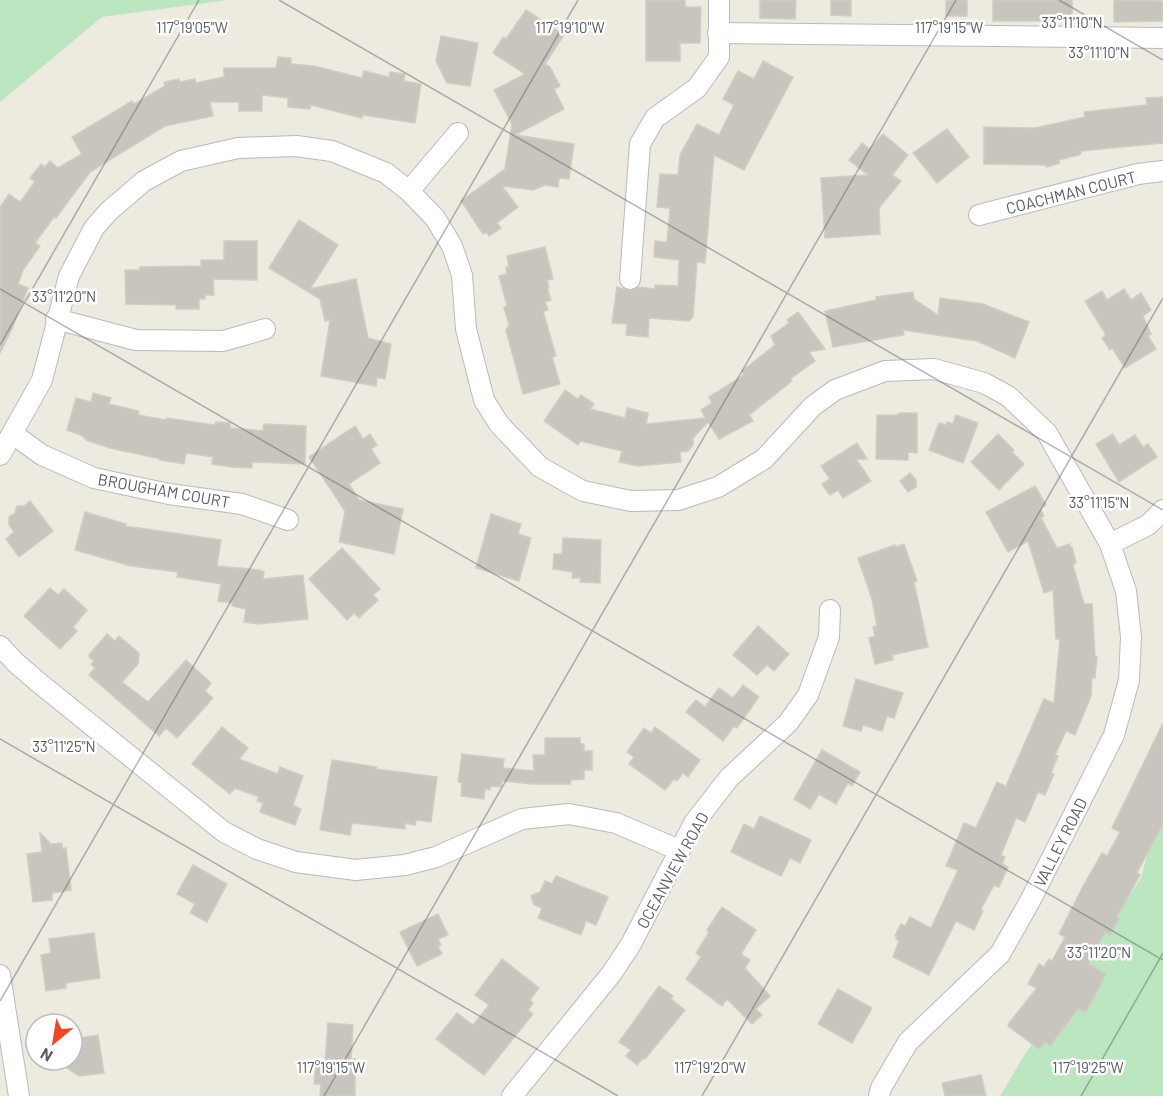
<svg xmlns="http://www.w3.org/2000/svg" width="1163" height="1096" font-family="Barlow,sans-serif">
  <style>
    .green { fill: #bbe6bf }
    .building { fill: #c8c5be; stroke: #d2cdbf; stroke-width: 1.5 }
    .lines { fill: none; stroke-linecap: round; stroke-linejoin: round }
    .street-casing { stroke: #b8bac0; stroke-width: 22 }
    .street { stroke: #fff; stroke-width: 20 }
    .ticks { fill: none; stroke: #595c62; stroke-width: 1.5; stroke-opacity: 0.45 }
    .labels { text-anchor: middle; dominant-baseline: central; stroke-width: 5; stroke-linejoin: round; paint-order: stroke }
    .street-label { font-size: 16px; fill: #595c62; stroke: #fff }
    .ticks-label { font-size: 15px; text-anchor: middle; fill: #595c62; stroke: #fff; stroke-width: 5; stroke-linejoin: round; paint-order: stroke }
  </style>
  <rect width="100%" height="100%" fill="#edebe0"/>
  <g class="green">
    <polygon points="0,0 228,0 102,17 0,102"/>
    <polygon points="1163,798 1163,1096 1000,1096 1022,1059 1141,878"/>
  </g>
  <g class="building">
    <polygon points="646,0 685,0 685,7 701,7 700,43 680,43 680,61 646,61"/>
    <polygon points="760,0 796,0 795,19 760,18"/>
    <polygon points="831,0 851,0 851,16 831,15"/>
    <rect x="946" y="0" width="21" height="16"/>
    <rect x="993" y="0" width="79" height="21"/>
    <polygon points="1114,0 1163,1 1163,21 1114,22"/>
    <polygon points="526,10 564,35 545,64 550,67 560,86 554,89 564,109 515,135 574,144 569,179 559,178 558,187 545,185 533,190 502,186 518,207 497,223 501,228 489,236 486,232 483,234 461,201 505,169 512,124 494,90 525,74 493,53 503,37 506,39"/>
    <polygon points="441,36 478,43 470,86 447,83 436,61"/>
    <polygon points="278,57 291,58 291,64 314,66 362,78 364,71 389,77 390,72 405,74 404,81 421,84 415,123 363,115 362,118 311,105 310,109 288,107 288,98 262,95 262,111 239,111 239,102 210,102 213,116 165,126 90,172 56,218 54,217 35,243 40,246 23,270 18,284 28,288 12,329 0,353 0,207 9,194 20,202 35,182 30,178 41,164 45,167 50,161 58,168 82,154 72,137 132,101 134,104 165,86 164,82 179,79 180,82 195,79 196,83 224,77 224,68 276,68"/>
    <polygon points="763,61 793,77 744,170 714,155 705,263 697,262 693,317 689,321 649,318 648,337 626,335 627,324 612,323 617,287 630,291 638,287 655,289 655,285 678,286 679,260 654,257 655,241 667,242 670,208 657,207 660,174 678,175 680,155 697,124 719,135 734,105 723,99 738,71 754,79"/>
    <polygon points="1163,97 1163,143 1080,151 1081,153 1079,155 1058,160 1060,163 1046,167 1045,165 984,164 984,127 1035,128 1085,117 1084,112 1147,105 1146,98"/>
    <polygon points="947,129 969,157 937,183 913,153"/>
    <polygon points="883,134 908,155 892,175 901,181 879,208 880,234 825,238 821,178 868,175 849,160 862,143 870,149"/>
    <polygon points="299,220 338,245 310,289 356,279 368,338 391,344 385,379 377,377 376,386 321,376 330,320 325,321 320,299 269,268"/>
    <polygon points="224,241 257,241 257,280 213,279 214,295 205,295 205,299 199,299 199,309 176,309 176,305 126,304 125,270 140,270 140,267 201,266 201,260 224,260"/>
    <polygon points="545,247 553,279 547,280 549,288 547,288 551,300 545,302 548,310 543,311 556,356 552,357 560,384 523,394 506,330 509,325 504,307 507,306 499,276 507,274 506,267 509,267 507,256"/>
    <polygon points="1124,289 1131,300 1141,293 1151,310 1143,316 1151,334 1148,336 1156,349 1125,368 1112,348 1110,350 1102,338 1106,335 1085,301 1102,291 1107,300"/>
    <polygon points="913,292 914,299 938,315 940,298 983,304 1029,322 1015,358 977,341 903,330 904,335 833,347 825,311 876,300 876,297"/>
    <polygon points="798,312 825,349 809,352 815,361 790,379 792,381 749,415 753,421 719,439 708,422 693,438 693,445 688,451 680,452 681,462 638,466 619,462 622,451 580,441 578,445 544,421 565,390 578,399 581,395 594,404 590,409 625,418 627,408 648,413 646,424 706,418 701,410 712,403 709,397 744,375 742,371 775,345 771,336 789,323 787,320"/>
    <polygon points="93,393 111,398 109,404 139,411 138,415 166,420 167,418 215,425 216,422 230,423 230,428 263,431 264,424 306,426 305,464 252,462 252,468 231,467 212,464 213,457 186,453 184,464 160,460 161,459 110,448 86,440 83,436 67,430 76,398 91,402"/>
    <polygon points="900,413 917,413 917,453 908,452 908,460 876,459 877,415 897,415"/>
    <polygon points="956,415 978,423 963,463 929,450 939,423 946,425 947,422 953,424"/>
    <polygon points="355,426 363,439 370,434 377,445 371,449 380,463 349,484 359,500 403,509 394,554 339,542 345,511 309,457"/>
    <polygon points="998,434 1014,450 1012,452 1024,464 999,490 971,462"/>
    <polygon points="1113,434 1119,445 1135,435 1143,447 1148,444 1157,457 1119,482 1096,444"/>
    <polygon points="857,443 867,459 856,459 871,481 843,498 838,490 830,495 822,484 830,479 821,466"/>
    <polygon points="910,473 916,480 916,487 908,492 900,481"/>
    <polygon points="1035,486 1046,505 1040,508 1044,516 1041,518 1057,548 1070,544 1070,547 1072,547 1076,562 1073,565 1084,604 1092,604 1095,656 1097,657 1095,678 1092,677 1091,696 1075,735 1066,731 1055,755 1058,756 1051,773 1054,774 1045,795 1038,792 1025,822 1016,818 1001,855 1005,857 1002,864 1008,867 999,887 994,885 981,909 983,911 974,930 956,921 929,975 893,957 899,941 896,939 897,937 895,936 901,924 905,926 910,917 931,928 958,870 946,866 964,823 976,828 997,782 1006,786 1044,699 1054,703 1060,639 1056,639 1053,590 1044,593 1028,541 1008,552 986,512"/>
    <polygon points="30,501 53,531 19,557 6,539 14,532 9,525 9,517 15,513 17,506 24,506"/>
    <polygon points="85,512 126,524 125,526 221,540 217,566 260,570 264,572 263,579 303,575 308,619 258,624 244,622 246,609 232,606 233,603 218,601 221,584 177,577 178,572 131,566 75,550"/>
    <polygon points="491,514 521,524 518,534 531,538 519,581 476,568"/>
    <polygon points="563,538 601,540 600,583 580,582 581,578 572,578 573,572 553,569 554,554 562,554"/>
    <polygon points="904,544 917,581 914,582 928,647 892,655 893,660 875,664 869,638 875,636 873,627 877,626 872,599 858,558 895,545 896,547"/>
    <polygon points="342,548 380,589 373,595 378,600 359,618 354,613 347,620 309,579"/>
    <polygon points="50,588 58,595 64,589 87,610 73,627 77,631 60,649 24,616"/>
    <polygon points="758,626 789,654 774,671 767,665 757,675 733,655"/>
    <polygon points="107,634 115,641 119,636 139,653 138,664 122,682 148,702 186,660 211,683 205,691 213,698 177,738 166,728 159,736 89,675 95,668 91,664 94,661 88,656"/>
    <polygon points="856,679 903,693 894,718 887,716 882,731 863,725 861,731 843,726"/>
    <polygon points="743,685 759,697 739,725 737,728 734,726 723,741 686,712 696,700 705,707 719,688 733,698"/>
    <polygon points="1163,723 1163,824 1137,873 1140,875 1117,917 1119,918 1110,935 1105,932 1088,964 1106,974 1086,1012 1078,1009 1050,1046 1045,1042 1039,1049 1008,1026 1009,1023 1037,988 1028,984 1039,964 1044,967 1049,959 1052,961 1065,937 1059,934 1082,888 1102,853 1107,856 1120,832 1112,828"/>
    <polygon points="222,727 248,748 239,759 278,774 280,767 303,776 293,805 301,809 295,825 260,812 263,803 257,801 259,797 235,788 230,794 192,764"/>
    <polygon points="655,727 700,760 688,777 683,773 677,781 674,779 665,790 629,764 634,757 627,752 644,728 651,733"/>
    <polygon points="545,738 580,738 580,744 584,744 584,751 592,751 592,770 584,770 584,779 571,780 570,784 532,784 502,781 501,787 491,786 490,790 485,789 484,799 461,796 462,783 458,782 462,754 504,759 503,768 534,771 533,755 545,755"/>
    <polygon points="822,750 860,772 852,786 848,783 836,804 819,794 810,809 794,799"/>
    <polygon points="332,760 377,767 376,769 437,777 431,822 416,820 415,825 405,823 405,829 352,823 350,835 320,830"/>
    <polygon points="760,816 811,840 800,863 790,858 781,876 731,852 744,824 754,829"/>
    <polygon points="40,833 51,844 62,843 62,849 66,848 71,890 52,893 52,900 33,902 27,854 42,852"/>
    <polygon points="193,865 227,884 207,922 190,913 195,904 177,894"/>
    <polygon points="556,876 608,897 596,925 586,921 581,935 538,918 542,908 534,905 531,896 540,892 545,881 552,884"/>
    <polygon points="722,907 756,930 741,954 750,960 745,968 770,996 756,1009 762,1015 752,1024 727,999 722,1006 686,979 701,957 696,953 709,932 707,930"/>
    <polygon points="438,914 448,935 438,939 441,945 438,946 442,954 417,966 400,932"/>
    <polygon points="94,933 100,978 66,983 66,988 46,991 41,955 51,953 49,939"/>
    <polygon points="502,959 539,988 530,1000 533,1003 528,1010 533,1014 484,1075 436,1039 457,1013 473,1025 489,1005 475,995"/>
    <polygon points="659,986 673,996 671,999 685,1010 645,1059 643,1058 637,1065 626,1056 631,1050 619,1042"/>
    <polygon points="838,989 872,1008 852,1043 818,1024"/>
    <polygon points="328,1023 353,1025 351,1059 355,1059 355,1096 320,1096 321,1084 314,1084 316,1062 325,1063"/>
    <polygon points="98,1035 104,1073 79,1076 55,1060 72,1060 72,1039"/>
    <polygon points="981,1075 986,1096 945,1096 942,1083"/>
  </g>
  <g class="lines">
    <defs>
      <g id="street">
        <polyline points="718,33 1163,38"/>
        <polyline points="409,191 458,133"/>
        <polyline points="979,215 1138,174 1163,171"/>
        <polyline points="630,279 640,144 655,118 697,88 719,57 719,0"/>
        <polyline points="56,319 136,340 223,341 265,329"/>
        <polyline points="13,434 42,455 94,478 169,494 242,504 288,520"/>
        <polyline points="0,455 42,380 69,276 94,228 109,211 144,181 181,161 238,148 296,146 332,151 386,173 409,191 435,218 452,246 462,275 466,329 484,400 499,424 540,467 583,491 631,501 678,500 718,487 764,459 813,406 835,390 885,371 934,369 984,383 1008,396 1047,433 1110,544 1126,591 1131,637 1129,680 1114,735 1030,901 1000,954 908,1042 881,1088 879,1096"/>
        <polyline points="1110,544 1148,525 1163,510"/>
        <polyline points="0,646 16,663 38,682 224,832 257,849 296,862 356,870 405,865 436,857 522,819 569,814 616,823 679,850"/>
        <polyline points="0,975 19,1096"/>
        <polyline points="512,1096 612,973 631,944 694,823 729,778 788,723 808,695 829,637 830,610"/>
      </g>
    </defs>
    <use href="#street" class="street-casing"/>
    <use href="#street" class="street"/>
  </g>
  <path class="ticks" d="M279,0l884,510M1059,0l104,60M0,289l1163,671M0,345l199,-345M0,739l618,357M0,1001l578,-1001M324,1096l632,-1096M702,1096l461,-798M1081,1096l82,-143"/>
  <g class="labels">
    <g class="street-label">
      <text transform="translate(1071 192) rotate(-14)">COACHMAN COURT</text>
      <text transform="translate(164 490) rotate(10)">BROUGHAM COURT</text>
      <text transform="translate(1060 842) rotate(-63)">VALLEY ROAD</text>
      <text transform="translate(672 870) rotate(-61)">OCEANVIEW ROAD</text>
    </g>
  </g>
  <g class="ticks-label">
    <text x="1072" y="28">33°11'10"N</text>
    <text x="192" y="33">117°19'05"W</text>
    <text x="570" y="33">117°19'10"W</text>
    <text x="949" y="33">117°19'15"W</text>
    <text x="1099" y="58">33°11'10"N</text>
    <text x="64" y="302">33°11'20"N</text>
    <text x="1099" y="508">33°11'15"N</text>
    <text x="64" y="752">33°11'25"N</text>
    <text x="1099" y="958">33°11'20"N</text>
    <text x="331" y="1073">117°19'15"W</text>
    <text x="710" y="1073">117°19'20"W</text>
    <text x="1088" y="1073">117°19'25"W</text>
  </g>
  <g transform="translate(54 1042) rotate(210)"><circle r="28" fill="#ffffff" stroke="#bdbec0" stroke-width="1.5"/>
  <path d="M0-4.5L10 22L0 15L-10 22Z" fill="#ef4625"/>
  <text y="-9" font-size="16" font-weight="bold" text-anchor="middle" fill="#595c62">N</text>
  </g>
</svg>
